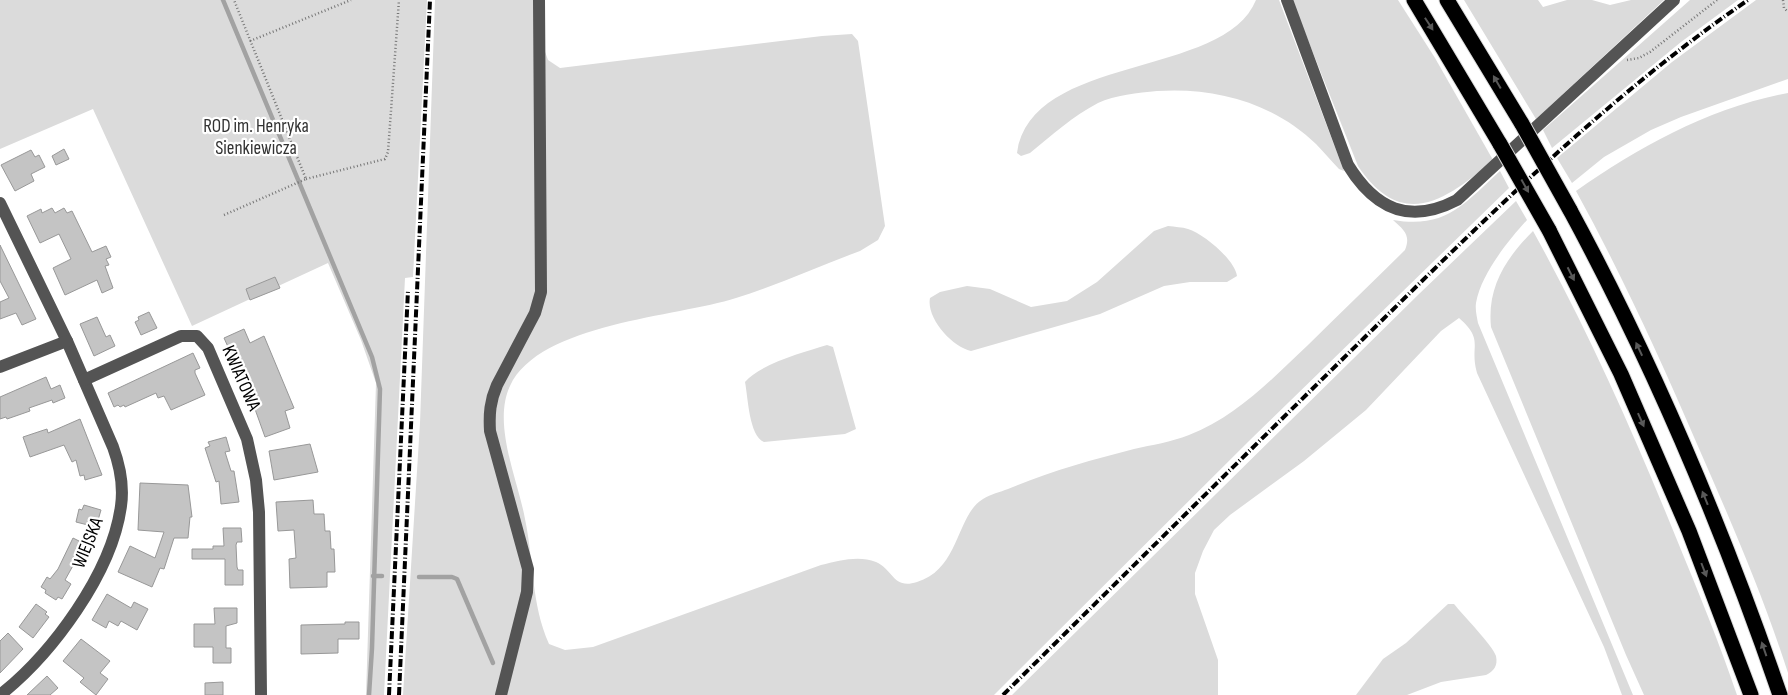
<svg xmlns="http://www.w3.org/2000/svg" width="1788" height="695" font-family="'Sofia Sans Condensed',sans-serif">
  <style>
    .green { fill: #dbdbdb }
    .lines { fill: none; stroke-linecap: round; stroke-linejoin: round }
    .stream { stroke: #a2a2a2; stroke-width: 4.5 }
    .building { fill: #c4c4c4; stroke: #989898 }
    .highway-casing { stroke: #dbdbdb; stroke-width: 17 }
    .path { stroke: #767676; stroke-width: 2.5; stroke-dasharray: 1 2.5; stroke-linecap: butt }
    .minor { stroke: #545454; stroke-width: 12 }
    .highway { stroke: #000; stroke-width: 15 }
    .rail { stroke: #000; stroke-width: 4; stroke-dasharray: 8 2.5 1 2.5; stroke-linecap: butt }
    .highway-bridge-casing { stroke: #dbdbdb; stroke-width: 17; stroke-linecap: butt }
    .highway-bridge { stroke: #000; stroke-width: 15 }
    .oneway { fill: #595959 }
    .labels { text-anchor: middle; dominant-baseline: central; stroke-width: 4.5; stroke-linejoin: round; paint-order: stroke }
    .park-label { font-size: 19px; fill: #323232; stroke: #fff }
    .street-label { font-size: 19px; fill: #000; stroke: #fff }
  </style>
  <rect width="100%" height="100%" fill="#fff"/>
  <g class="green">
    <polygon points="0,0 427,0 413,277 405,278 384,695 366,695 376,383 361,340 328,263 192,326 93,109 0,149"/>
    <path d="M435,0h109l-1,46 5,14 12,8 262,-32 30,-2 6,7 27,185 -7,14 -18,11c-41,15 -82,34 -124,47 -59,19 -197,25 -226,88 -18,38 8,94 15,133 9,43 6,84 24,125l16,6 28,-3 228,-82c18,-4 37,-10 55,-3 17,7 17,28 41,20 43,-13 39,-67 66,-83 8,-5 17,-7 25,-10 40,-17 83,-29 126,-40 18,-4 37,-7 55,-14 47,-18 82,-55 119,-90 32,-32 65,-63 97,-95 6,-15 -1,-20 -12,-30 53,9 71,-16 107,-49l9,17 -259,252 -256,255h-591l17,-272z"/>
    <path d="M1256,0h23l65,171 -5,-2c-8,-8 -15,-17 -23,-25 -42,-41 -101,-57 -159,-53 -19,2 -42,4 -59,12 -25,13 -46,32 -68,50l-9,3 -4,-3c14,-100 207,-74 239,-153z"/>
    <path d="M1292,0h106l37,58 58,102c-46,40 -91,72 -135,6z"/>
    <polygon points="1464,0 1538,0 1543,7 1567,0 1592,0 1610,5 1631,0 1664,0 1536,119"/>
    <polygon points="1690,0 1738,0 1681,42 1552,148 1543,130"/>
    <polygon points="1756,0 1788,0 1788,79 1681,117 1651,130 1604,157 1572,183 1557,158 1672,62"/>
    <path d="M1788,93v580c-25,-78 -58,-154 -91,-229 -37,-86 -76,-171 -121,-253 63,-44 135,-84 212,-98z"/>
    <path d="M1516,201l11,19c-19,21 -46,54 -51,83 -1,7 1,14 2,20l155,372h-11l-18,-48 -127,-274c-8,-28 8,-32 -18,-55l-18,13 -75,79 -62,51 -74,54 -16,15 -11,21 -8,22v21l23,66v35h-206l407,-401z"/>
    <path d="M1168,226c7,1 14,1 20,3 16,5 47,31 49,47l-10,6h-37l-26,4 -64,28 -129,37c-19,-4 -45,-33 -41,-53l10,-6 27,-6 23,3 41,18 36,-6 30,-19 57,-51z"/>
    <path d="M1533,231c55,99 101,203 144,309 21,51 42,102 60,155h-93l-18,-40 -135,-328c-4,-40 15,-69 42,-96z"/>
    <path d="M827,345l6,2 23,82 -11,5 -81,8c-15,-6 -16,-45 -19,-60 15,-18 59,-30 82,-37z"/>
    <path d="M1448,604h6c8,10 39,42 42,52 2,10 -2,15 -10,19l-45,7 -34,13h-51l27,-36 23,-16z"/>
  </g>
  <g class="lines">
    <g class="stream">
      <polyline points="223,0 372,357 380,389 372,648 369,695"/>
      <polyline points="373,576 382,576"/>
      <polyline points="419,577 452,577 457,579 493,663"/>
    </g>
  </g>
  <g class="building">
    <polygon points="64,149 69,159 56,165 52,156"/>
    <polygon points="31,150 35,157 39,155 45,167 31,174 34,181 15,191 1,165"/>
    <polygon points="52,208 55,213 64,208 67,213 72,211 92,252 106,246 111,257 106,259 109,265 105,266 113,288 102,293 97,280 65,295 53,268 71,259 59,234 40,243 27,216 41,209 42,213"/>
    <polygon points="0,245 36,319 22,325 16,313 0,319 0,302 9,298 0,281"/>
    <polygon points="275,277 280,288 250,300 246,289"/>
    <polygon points="149,312 157,328 141,335 135,322 139,320 138,317"/>
    <polygon points="97,317 106,337 110,335 115,346 94,356 80,324"/>
    <polygon points="244,329 250,343 264,336 294,408 285,411 290,428 265,437 251,398 224,338"/>
    <polygon points="193,353 200,368 195,370 195,373 205,395 171,410 164,396 158,398 156,393 125,407 124,405 120,407 118,405 114,407 108,393"/>
    <polygon points="46,377 51,389 60,385 65,398 53,403 52,400 29,408 30,411 7,419 6,417 0,419 0,397"/>
    <polygon points="80,419 102,475 85,480 84,475 80,476 76,460 72,462 64,445 30,457 23,437 47,429 48,433"/>
    <polygon points="226,437 230,451 225,452 231,471 234,471 239,502 221,504 219,481 216,482 205,448 210,446 208,442"/>
    <polygon points="310,444 318,472 274,480 269,451"/>
    <polygon points="140,483 188,485 192,517 190,517 188,538 174,538 164,569 160,568 152,587 118,572 130,546 155,558 164,532 138,530"/>
    <polygon points="313,500 314,514 324,514 325,531 330,531 331,549 334,549 335,572 327,572 327,587 290,588 289,559 296,558 294,530 278,531 276,502"/>
    <polygon points="84,505 101,510 96,527 76,522 79,509 82,510"/>
    <polygon points="223,528 241,528 242,542 237,542 236,545 237,567 238,570 243,570 243,585 225,585 225,559 192,559 192,549 213,549 213,546 224,546"/>
    <polygon points="73,538 85,544 65,580 71,584 62,599 58,597 56,600 45,593 46,590 41,587 47,577 50,579 58,569"/>
    <polygon points="107,594 131,608 134,602 148,609 137,630 121,621 118,626 109,621 106,628 92,620"/>
    <polygon points="36,604 47,612 45,614 49,617 33,638 19,627"/>
    <polygon points="214,608 237,608 237,623 226,626 226,648 231,648 231,663 213,663 213,647 194,647 194,624 215,624"/>
    <polygon points="345,622 359,622 359,639 338,639 338,653 301,654 301,625 345,624"/>
    <polygon points="8,633 23,649 0,673 0,641"/>
    <polygon points="81,639 110,661 100,673 108,679 96,695 80,682 84,678 63,661"/>
    <polygon points="47,676 58,688 50,695 27,695"/>
    <polygon points="223,682 223,695 205,695 205,683"/>
  </g>
  <g class="lines">
    <defs>
      <g id="highway">
        <polyline points="1414,0 1500,144"/>
        <polyline points="1447,0 1522,124"/>
        <path d="M1570,210c84,155 153,319 210,485"/>
        <polyline points="1549,230 1621,374 1689,531 1751,695"/>
      </g>
    </defs>
    <use href="#highway" class="highway-casing"/>
    <g class="path">
      <polyline points="1783,0 1784,8 1788,12"/>
      <polyline points="250,41 351,0"/>
      <polyline points="1627,60 1639,58 1650,52 1717,0"/>
      <polyline points="306,179 385,159 388,152 399,0"/>
      <polyline points="224,215 306,179 234,0"/>
    </g>
    <g class="minor">
      <path d="M1287,0l61,165c27,44 61,60 109,35l217,-200"/>
      <path d="M0,203l67,138 46,106c7,19 11,38 8,59 -9,67 -69,148 -121,189"/>
      <polyline points="0,367 67,341"/>
      <polyline points="84,380 181,336 197,336 208,348 247,439 256,480 259,512 261,695"/>
      <path d="M501,695l26,-103 1,-23 -38,-138c-1,-17 0,-30 7,-46l38,-72 6,-21 -2,-292"/>
    </g>
    <use href="#highway" class="highway"/>
    <g class="rail">
      <polyline points="389,695 408,290"/>
      <polyline points="399,695 430,0"/>
      <path d="M1003,695c120,-119 240,-238 361,-357 121,-119 243,-241 384,-338"/>
    </g>
    <defs>
      <g id="highway-bridge">
        <polyline points="1522,124 1570,210"/>
        <polyline points="1500,144 1549,230"/>
      </g>
    </defs>
    <use href="#highway-bridge" class="highway-bridge-casing"/>
    <use href="#highway-bridge" class="highway-bridge"/>
  </g>
  <defs><path id="oneway-solid" d="M-6-.8H1V-3.2L6.5 0L1 3.2V.8H-6Z" transform="scale(1.25)"/></defs>
  <g class="oneway">
    <use href="#oneway-solid" transform="translate(1429 24) rotate(57)"/>
    <use href="#oneway-solid" transform="translate(1497 82) rotate(-120)"/>
    <use href="#oneway-solid" transform="translate(1525 186) rotate(61)"/>
    <use href="#oneway-solid" transform="translate(1571 274) rotate(63)"/>
    <use href="#oneway-solid" transform="translate(1639 349) rotate(-115)"/>
    <use href="#oneway-solid" transform="translate(1641 420) rotate(66)"/>
    <use href="#oneway-solid" transform="translate(1705 498) rotate(-112)"/>
    <use href="#oneway-solid" transform="translate(1704 570) rotate(69)"/>
    <use href="#oneway-solid" transform="translate(1764 649) rotate(-109)"/>
  </g>
  <g class="labels">
    <g class="park-label">
      <text x="256" y="126">ROD im. Henryka<tspan x="256" dy="22">Sienkiewicza</tspan></text>
    </g>
    <g class="street-label">
      <text transform="translate(241 378) rotate(66)">KWIATOWA</text>
      <text transform="translate(88 543) rotate(-68)">WIEJSKA</text>
    </g>
  </g>
</svg>
